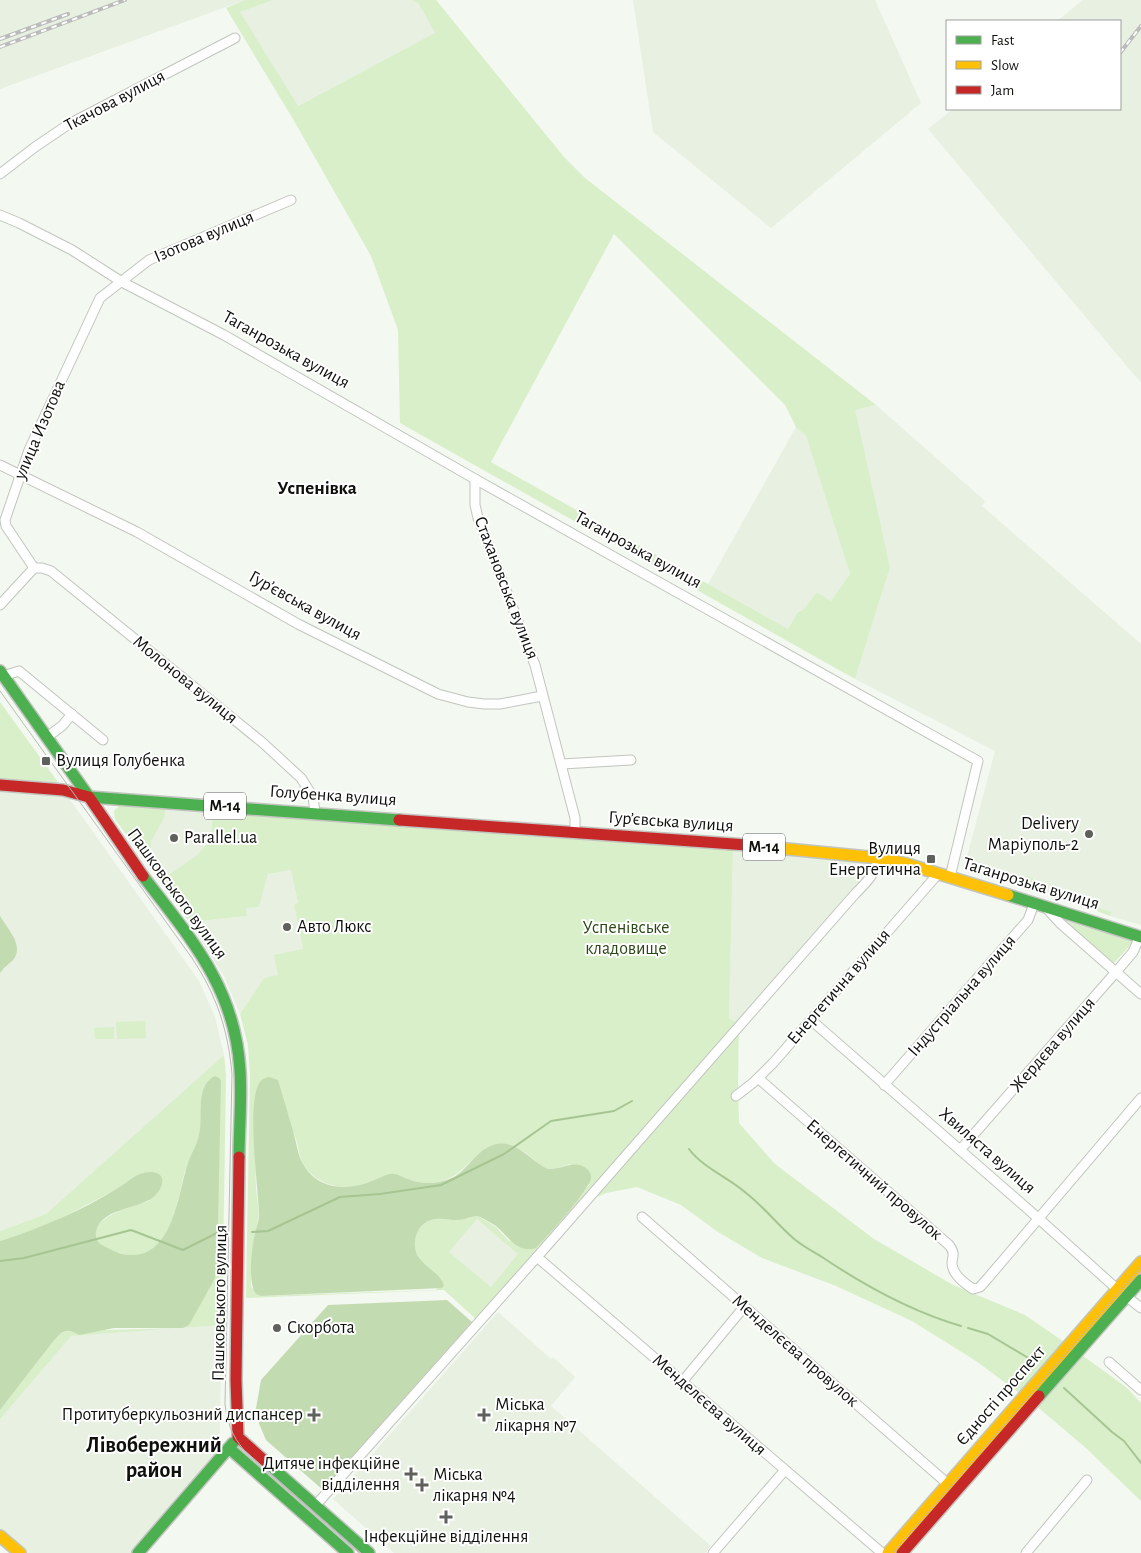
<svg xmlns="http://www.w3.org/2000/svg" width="1141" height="1553" font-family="'Alegreya Sans',sans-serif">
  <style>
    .built { fill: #e7f0e1 }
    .green { fill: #d8efc9; fill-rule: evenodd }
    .forest { fill: #c3dbb1 }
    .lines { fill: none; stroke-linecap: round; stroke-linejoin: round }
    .stream { stroke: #a7c592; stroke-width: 2 }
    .street-casing { stroke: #c2c5bf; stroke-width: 11 }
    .fast-casing { stroke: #c2c5bf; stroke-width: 14 }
    .slow-casing { stroke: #c2c5bf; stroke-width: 14 }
    .jam-casing { stroke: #c2c5bf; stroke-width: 14 }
    .street { stroke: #fdfefd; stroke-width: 9 }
    .fast { stroke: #4caf50; stroke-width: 11 }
    .slow { stroke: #ffc107; stroke-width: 11 }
    .jam { stroke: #c62828; stroke-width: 11 }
    .tram { stroke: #babbba; stroke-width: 1 }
    .rail-casing { stroke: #babbba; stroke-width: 4 }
    .rail { stroke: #fff; stroke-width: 2; stroke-dasharray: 5.5; stroke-linecap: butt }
    .poi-dot { fill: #5e615b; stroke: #fff; stroke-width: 2 }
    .labels { text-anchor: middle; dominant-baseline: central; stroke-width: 4; stroke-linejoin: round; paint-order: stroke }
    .shield { fill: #fff; stroke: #565854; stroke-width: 1 }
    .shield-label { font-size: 16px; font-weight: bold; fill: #0d100b }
    .street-label { font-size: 18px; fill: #0d100b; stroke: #fff }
    .poi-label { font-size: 18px; fill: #0d100b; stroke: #fff; text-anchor: start }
    .park-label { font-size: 18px; fill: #2c4716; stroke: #fff }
    .neighbourhood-label { font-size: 19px; font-weight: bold; fill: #0d100b; stroke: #fff }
    .district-label { font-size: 22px; font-weight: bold; fill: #0d100b; stroke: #fff }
  </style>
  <rect width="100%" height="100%" fill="#f3f8f0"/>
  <g class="built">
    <polygon points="0,0 245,0 0,89"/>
    <polygon points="273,0 412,0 419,4 436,33 297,106 240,12"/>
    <polygon points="633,0 875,0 921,103 771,228 653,132"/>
    <polygon points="1083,0 1141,0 1141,383 928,129 953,109 1120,109 1120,21 1057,21"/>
    <polygon points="876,405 985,501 982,506 1141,644 1141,925 1110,916 1112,912 1040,889 1036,881 1027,875 1021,882 965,864 995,751 855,679 890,567 854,410"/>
    <polygon points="796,427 806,436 850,574 831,601 817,592 803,610 798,612 788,629 708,584"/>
    <polygon points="0,791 68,797 199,981 215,1017 224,1055 46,1214 0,1231"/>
    <polygon points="165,809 213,812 212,840 197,855 160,881 146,862 151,859 151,841"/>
    <polygon points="733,849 881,861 739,1023 729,1018"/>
    <polygon points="291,870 298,904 294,905 303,949 279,976 264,978 240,1014 224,976 189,922 247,916 246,908 259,907 268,874"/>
    <polygon points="477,1219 519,1254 491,1287 449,1252"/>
    <polygon points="498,1312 551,1359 553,1357 575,1377 551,1406 711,1546 705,1553 394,1553 333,1499"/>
    <polygon points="222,1325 219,1459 134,1553 26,1553 0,1530 0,1419 70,1336"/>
  </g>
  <g class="green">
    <path d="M245,0h28l-33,12 58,94 137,-73 -16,-29 -7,-4h24l128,157 21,21 291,227 -21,5 35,157 -35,112 -455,-256 -2,-93 -27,-74 -78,-137 -67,-111zM614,234l171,171 11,22 10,9 44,138 -19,27 -14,-9 -14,18 -5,2 -10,17 -297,-167z"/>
    <polygon points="0,702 60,785 0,781"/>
    <polygon points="120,805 165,809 165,816 151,841 151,859 146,862 115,819 114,811"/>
    <path d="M213,812l520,37 -4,169 10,5 -1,60 1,40 36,41 99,75 79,46 72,30 42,29 -45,51 -46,-34 -64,-40 -76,-35 -74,-28 -44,-26 -37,-27 -44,-18 -31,6 -21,9 -108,118 -33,-30 -198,8 4,-222 -2,-31 -8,-31 24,-36 14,-3 -4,-20 29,-6 -9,-44 4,-2 -7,-33 -23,4 -9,33 -13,1 1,8 -58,6 -29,-41 37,-26 14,-15zM255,1097c7,7 35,29 39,36 3,7 4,16 6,23 6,20 26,31 46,31 18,1 31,-10 48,-12 5,-1 9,2 14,4 13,5 24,5 37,1 21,-7 31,-31 49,-35 13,-4 29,4 38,13 5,4 9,9 15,10 8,2 16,-2 23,-4l19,21 -32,40 -48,16 -13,-14 -18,-11c-7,0 -13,4 -19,4 -10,1 -18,-3 -28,0 -6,2 -11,7 -14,13 -9,21 11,36 25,47l-6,10 -175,6 -5,-2 -5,-8 1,-36 7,-36 -3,-25 -2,-66zM477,1219l41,35 -27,33 -42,-35z"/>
    <polygon points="1027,875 1036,881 1040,889 1112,912 1110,916 1021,882"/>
    <polygon points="1065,921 1134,941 1113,964"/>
    <polygon points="145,1021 146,1038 117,1039 116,1022"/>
    <polygon points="114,1027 114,1039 95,1039 94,1028"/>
    <path d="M224,1055l2,20 -4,250 -151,11 -71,83v-9l52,-67 8,-9 6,-3 117,-3 6,-3 4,-10 12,-229c-5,16 -2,30 -5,46 -2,13 -10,26 -15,39 -8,28 -14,91 -56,84 -10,-2 -26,-6 -31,-14 -14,-23 38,-36 51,-40l3,-29 -9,1 -26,16 -69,36 -48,16v-10l46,-17z"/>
    <polygon points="1079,1353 1126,1387 1141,1403 1141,1501 1086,1448 1034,1404"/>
  </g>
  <g class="forest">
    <path d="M0,916c7,12 24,29 14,43 -5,5 -10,8 -14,14z"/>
    <path d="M215,1076l4,2 2,3 -4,190 -3,9 -25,45 -6,3h-69l-35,7c-14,-9 -18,-2 -27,8l-52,67v-169c41,-13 81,-30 118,-53 10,-6 20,-17 33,-16 20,1 10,22 -2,28 -16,9 -49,10 -53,32 -1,6 2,10 6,13 9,5 21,11 32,10 40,-2 44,-63 54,-92 3,-9 9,-18 11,-28 5,-18 -5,-49 16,-59z"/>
    <path d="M269,1077l9,3c5,17 10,34 15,51 3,9 4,20 8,29 4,8 9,15 17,20 15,10 38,8 54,1 6,-2 12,-6 18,-7 7,-1 12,3 18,5 14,6 29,5 44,-1 16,-8 23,-27 41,-33 20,-7 35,12 49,21 12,8 25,-4 37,-1 6,1 12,6 12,12 1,11 -45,61 -55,71 -19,6 -28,-12 -40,-22 -6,-4 -12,-7 -18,-10 -7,0 -13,4 -20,4 -9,1 -18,-3 -27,0 -16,5 -21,27 -11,39 7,9 21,16 24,26l-2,3 -181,8 -5,-2c-8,-9 -5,-47 -1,-60 1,-7 5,-14 4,-22 -1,-26 -13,-111 1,-130 2,-4 6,-4 9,-5z"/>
    <polygon points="447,1300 472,1322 323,1490 266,1440 255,1414 261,1380 328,1305"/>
  </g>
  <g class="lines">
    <g class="stream">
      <path d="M689,1149c13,18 40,29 57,44 17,13 31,31 47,45 9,8 21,14 32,21 42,28 88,53 136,67"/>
      <polyline points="252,1232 268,1231 340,1197 380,1194 441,1185 504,1154 551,1121 614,1111 632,1101"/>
      <polyline points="0,1261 24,1258 131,1230 183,1250 221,1231"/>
      <polyline points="968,1328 988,1334 1035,1362"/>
      <polyline points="1064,1388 1112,1432 1124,1441 1141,1463"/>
    </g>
    <defs>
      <g id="street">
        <polyline points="0,174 35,147 69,124 235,38"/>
        <polyline points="0,215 19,223 72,250 122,282 224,335 475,479 978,761 950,877"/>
        <polyline points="0,465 137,532 298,624 438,694 468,702 484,704 500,704 542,696"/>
        <polyline points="475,479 475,505 478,518 535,665 575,818 575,832"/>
        <polyline points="34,568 6,526 5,520 29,450 100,298 149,260 291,200"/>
        <polyline points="34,568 42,568 51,571 263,743 301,778 313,797 315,812"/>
        <polyline points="0,605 34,568"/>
        <polyline points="3,676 19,671 103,740"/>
        <polyline points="47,737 62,726 72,714"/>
        <polyline points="562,764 631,760"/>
        <polyline points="1048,910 1060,923 1141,994"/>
        <polyline points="811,1020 1038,1218 1117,1289"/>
        <path d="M758,1078l191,167c9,11 0,14 4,23 2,8 14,17 20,21l7,-2 8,-9 153,-180"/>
        <polyline points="884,1085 1028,920 1034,904"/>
        <polyline points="736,1096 754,1082 774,1062 938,874"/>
        <polyline points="960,1150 1116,972 1133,952 1140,936"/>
        <polyline points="642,1217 948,1484"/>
        <polyline points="537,1257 882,1553"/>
        <polyline points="1127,1297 1141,1308"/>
        <polyline points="1109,1362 1141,1390"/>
        <polyline points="682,1382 744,1307"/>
        <path d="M315,1506l222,-249 318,-363c13,-13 19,-19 24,-36"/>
        <polyline points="713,1553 785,1470"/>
        <polyline points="1026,1553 1087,1480"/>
      </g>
      <g id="fast">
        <polyline points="0,671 89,797 399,820"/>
        <path d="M143,876c47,62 92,111 97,194 2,29 -1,59 -1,87"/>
        <polyline points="1008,895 1141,937"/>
        <polyline points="1039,1396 1141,1280"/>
        <polyline points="229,1448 348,1553"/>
        <polyline points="268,1464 369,1553"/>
        <polyline points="138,1553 233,1443"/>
      </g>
      <g id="slow">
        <polyline points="747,845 879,858 907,864 1008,895"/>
        <polyline points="0,1536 20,1553"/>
        <polyline points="888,1553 1141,1262"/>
      </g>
      <g id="jam">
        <polyline points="0,785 63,790 89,797 143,876"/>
        <polyline points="399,820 747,845"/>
        <polyline points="239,1157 236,1380 238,1437 268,1464"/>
        <polyline points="902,1553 1039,1396"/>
      </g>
    </defs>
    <use href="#street" class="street-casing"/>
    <use href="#fast" class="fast-casing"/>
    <use href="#slow" class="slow-casing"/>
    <use href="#jam" class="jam-casing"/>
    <use href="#street" class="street"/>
    <use href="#fast" class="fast"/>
    <use href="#slow" class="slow"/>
    <use href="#jam" class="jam"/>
    <g class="tram">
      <path d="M0,691l192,267c25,38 36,72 40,116l-7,330c2,18 7,32 19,46l117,103"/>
      <polyline points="893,1553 1141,1267"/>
    </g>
    <defs>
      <g id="rail">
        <polyline points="0,39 68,14"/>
        <polyline points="0,47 125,0"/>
        <polyline points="1120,53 1141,26"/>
      </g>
    </defs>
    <use href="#rail" class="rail-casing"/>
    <use href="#rail" class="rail"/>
  </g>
  <g class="poi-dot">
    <rect x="41" y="756" width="10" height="10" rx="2.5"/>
    <circle cx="1089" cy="834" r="5"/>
    <circle cx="174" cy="838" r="5"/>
    <rect x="926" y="854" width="10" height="10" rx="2.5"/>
    <circle cx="287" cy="927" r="5"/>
    <circle cx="277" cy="1328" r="5"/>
    <path d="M311.5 1407.5h5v5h5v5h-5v5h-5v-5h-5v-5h5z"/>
    <path d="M481.5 1407.5h5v5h5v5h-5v5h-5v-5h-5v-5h5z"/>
    <path d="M408.5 1466.5h5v5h5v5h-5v5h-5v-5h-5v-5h5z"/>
    <path d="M419.5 1477.5h5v5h5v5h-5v5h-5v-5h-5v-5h5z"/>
    <path d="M443.5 1509.5h5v5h5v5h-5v5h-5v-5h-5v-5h5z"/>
  </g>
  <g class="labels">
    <g class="shield">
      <rect x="204" y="792.5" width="42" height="27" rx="4"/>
      <rect x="743" y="833.5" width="42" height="27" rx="4"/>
    </g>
    <g class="shield-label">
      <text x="225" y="806">М-14</text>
      <text x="764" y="847">М-14</text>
    </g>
    <g class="street-label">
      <text transform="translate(115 101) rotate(-28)">Ткачова вулиця</text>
      <text transform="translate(204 237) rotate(-23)">Ізотова вулиця</text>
      <text transform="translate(286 350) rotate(29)">Таганрозька вулиця</text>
      <text transform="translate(40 430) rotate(-67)">улица Изотова</text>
      <text transform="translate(638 550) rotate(29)">Таганрозька вулиця</text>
      <text transform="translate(506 588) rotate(69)">Стахановська вулиця</text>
      <text transform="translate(305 606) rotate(29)">Гур’євська вулиця</text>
      <text transform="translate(185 680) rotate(39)">Молонова вулиця</text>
      <text transform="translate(333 796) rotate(4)">Голубенка вулиця</text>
      <text transform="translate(671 822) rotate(4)">Гур’євська вулиця</text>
      <text transform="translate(1031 884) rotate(17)">Таганрозька вулиця</text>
      <text transform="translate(177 894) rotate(54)">Пашковського вулиця</text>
      <text transform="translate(839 987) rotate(-49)">Енергетична вулиця</text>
      <text transform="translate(962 996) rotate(-49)">Індустріальна вулиця</text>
      <text transform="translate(1053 1045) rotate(-49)">Жердєва вулиця</text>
      <text transform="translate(987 1151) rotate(41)">Хвиляста вулиця</text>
      <text transform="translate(874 1180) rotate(41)">Енергетичний провулок</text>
      <text transform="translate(220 1303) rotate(-89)">Пашковського вулиця</text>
      <text transform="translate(795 1351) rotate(41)">Менделєєва провулок</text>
      <text transform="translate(1001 1396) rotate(-49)">Єдності проспект</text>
      <text transform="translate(709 1405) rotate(41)">Менделєєва вулиця</text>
    </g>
    <g class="poi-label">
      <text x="56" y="761">Вулиця Голубенка</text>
      <text x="1079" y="824" text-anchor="end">Delivery<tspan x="1079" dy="21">Марiуполь-2</tspan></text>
      <text x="184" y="838">Parallel.ua</text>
      <text x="921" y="849" text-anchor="end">Вулиця<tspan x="921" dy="21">Енергетична</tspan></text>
      <text x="297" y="927">Авто Люкс</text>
      <text x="287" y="1328">Скорбота</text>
      <text x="495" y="1405">Міська<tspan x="495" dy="21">лікарня №7</tspan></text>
      <text x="303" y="1415" text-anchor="end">Протитуберкульозний диспансер</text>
      <text x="400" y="1464" text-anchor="end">Дитяче інфекційне<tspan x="400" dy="21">відділення</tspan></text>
      <text x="433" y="1475">Міська<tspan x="433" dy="21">лікарня №4</tspan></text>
      <text x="446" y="1537" text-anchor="middle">Інфекційне відділення</text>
    </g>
    <g class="park-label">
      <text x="626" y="928">Успенівське<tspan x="626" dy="21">кладовище</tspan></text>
    </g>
    <g class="neighbourhood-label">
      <text x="317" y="488">Успенівка</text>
    </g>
    <g class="district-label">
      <text x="154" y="1445">Лівобережний<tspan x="154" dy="25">район</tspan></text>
    </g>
  </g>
  <rect x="946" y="20" width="175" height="90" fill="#ffffff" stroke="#9e9f9d"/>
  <rect x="956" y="36" width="25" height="8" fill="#4caf50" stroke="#9e9f9d"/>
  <text x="991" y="45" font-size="15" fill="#0d100b">Fast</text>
  <rect x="956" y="61" width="25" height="8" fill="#ffc107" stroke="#9e9f9d"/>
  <text x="991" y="70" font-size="15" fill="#0d100b">Slow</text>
  <rect x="956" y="86" width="25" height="8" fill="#c62828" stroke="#9e9f9d"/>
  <text x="991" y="95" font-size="15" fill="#0d100b">Jam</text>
</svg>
